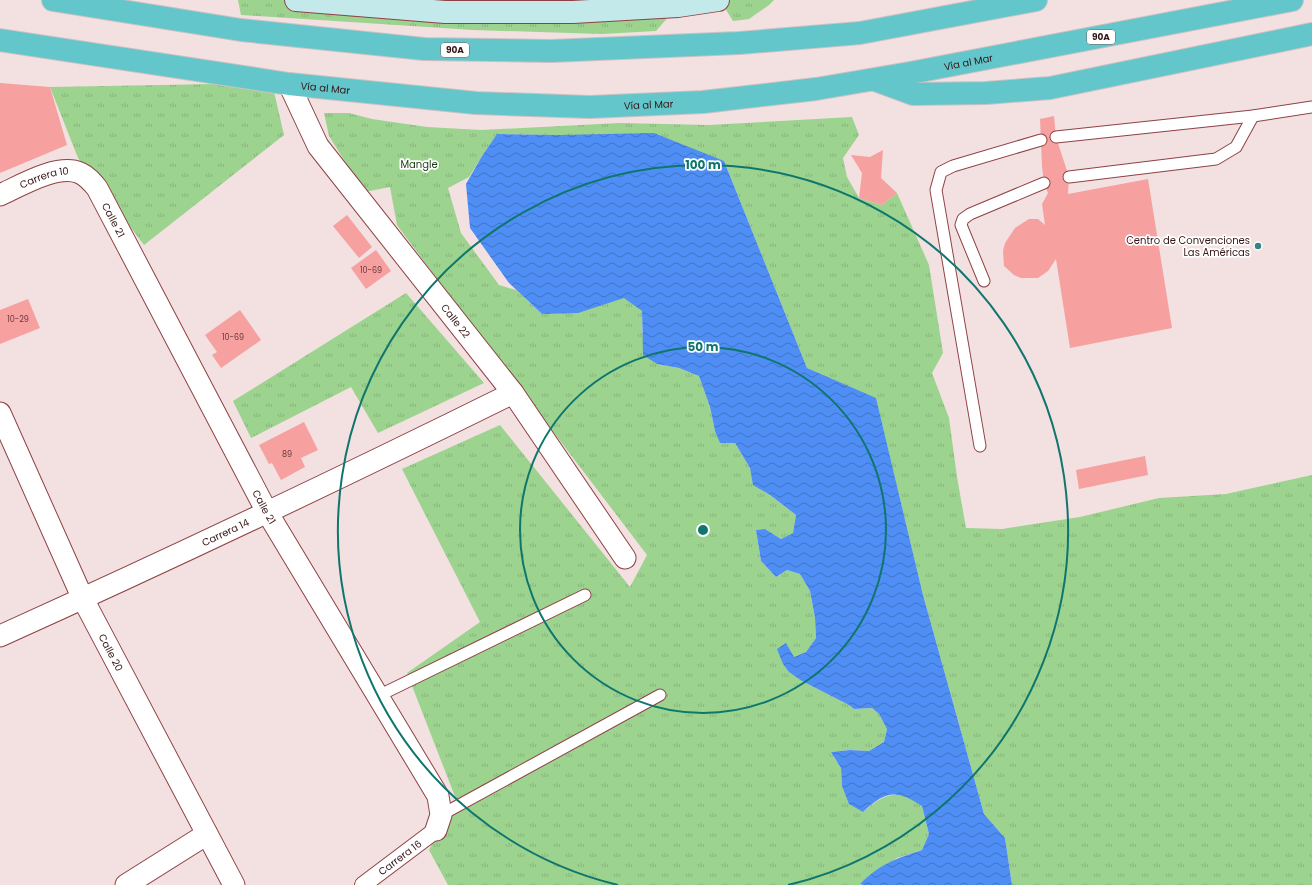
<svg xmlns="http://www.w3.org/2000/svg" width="1312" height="885" font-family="Poppins,sans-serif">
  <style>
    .grass { fill: url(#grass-tufts) }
    .water { fill: url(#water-waves) }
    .building { fill: #f6a0a0 }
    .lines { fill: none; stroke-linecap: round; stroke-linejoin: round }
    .service-casing { stroke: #8e4245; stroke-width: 13 }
    .pedestrian-casing { stroke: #8e4245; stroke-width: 18 }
    .minor-casing { stroke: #8e4245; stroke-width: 23 }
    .secondary-casing { stroke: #8e4245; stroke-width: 24 }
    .trunk-casing { stroke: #cbc2c3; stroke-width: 24 }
    .service { stroke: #fff; stroke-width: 11 }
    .pedestrian { stroke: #fff; stroke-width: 16 }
    .minor { stroke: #fff; stroke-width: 21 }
    .secondary { stroke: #c4e9eb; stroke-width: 22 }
    .trunk { stroke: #62c6ca; stroke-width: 22 }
    .ring { fill: none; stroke: #0f766e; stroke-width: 2 }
    .poi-dot { fill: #388184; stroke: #fff; stroke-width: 1.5 }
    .labels { text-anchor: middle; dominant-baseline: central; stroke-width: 3.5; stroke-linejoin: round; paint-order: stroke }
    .number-label { font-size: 8px; fill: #663839 }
    .shield { fill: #fff; stroke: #725c5d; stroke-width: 1 }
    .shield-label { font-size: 9px; font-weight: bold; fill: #361617 }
    .street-label { font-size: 10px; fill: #361617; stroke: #fff }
    .park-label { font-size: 10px; fill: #1a3b11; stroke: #fff }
    .poi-label { font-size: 10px; fill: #361617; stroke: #fff; text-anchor: end }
    .centre { fill: #0f766e; stroke: #fff; stroke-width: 2 }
    .ring-label { font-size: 12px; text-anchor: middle; font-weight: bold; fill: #0f766e; stroke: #fff; stroke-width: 3.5; stroke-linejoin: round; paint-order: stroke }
  </style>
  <defs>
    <pattern id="grass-tufts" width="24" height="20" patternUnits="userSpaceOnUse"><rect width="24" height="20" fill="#9cd38f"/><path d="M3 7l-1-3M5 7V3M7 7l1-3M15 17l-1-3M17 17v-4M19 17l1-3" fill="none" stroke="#87b47b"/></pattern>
    <pattern id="water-waves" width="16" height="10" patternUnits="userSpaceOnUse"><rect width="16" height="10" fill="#4f8ef4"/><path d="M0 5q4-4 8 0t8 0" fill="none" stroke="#4273c5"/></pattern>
  </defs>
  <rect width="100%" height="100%" fill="#f3e0e0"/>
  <g class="grass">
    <polygon points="238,0 683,0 656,31 602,34 473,30 241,15"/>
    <polygon points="721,0 774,0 769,5 749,19 733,21 723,5"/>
    <polygon points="272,83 284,135 144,245 78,158 50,87"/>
    <path d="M324,113h25l23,6 55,8 54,3 139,-7 89,2 143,-8 7,18 -16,23 4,19 12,21 23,7 15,-12 32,72 14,88 -11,20 17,45 8,59 9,51 36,1 78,-12 79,-19 67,-4 86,-19v410h-300l-7,-47 -21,-24 -61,-219 -47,-196 -69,-31 -83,-207 -164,-26 -63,-1 -15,22 -13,21 -21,11 13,45 38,52 17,5 26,24 82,-17 18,14v22l15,31 22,4 20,8 11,31 5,24 20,12 15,25 4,17 16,10 26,20 -3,18 -12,6 -16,-10 -9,1 5,31 15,16 11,-7 13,4 10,17 5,27 1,20 -10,14 -12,5 8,24 47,24 5,4 18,-1 7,6 8,15 -3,13 -15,9 -19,-1 -19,2 10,16 1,18 21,26c13,-11 28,-23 46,-15 4,2 9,6 13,9l7,28 -7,16 -25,8 -37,26 3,1h-415l-19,-35 27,-51 -49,-126 73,-51 -78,-153 98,-44 130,162 17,-32 -195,-256 -55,-74 -7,-38 -26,5 -35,-56z"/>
    <polygon points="406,293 484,383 378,433 351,387 251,438 233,401"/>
  </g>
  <path class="water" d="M654,133l70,28 83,207 69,30 47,197 61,219 21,24 7,47h-149l-3,-1c20,-20 35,-25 62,-34l7,-16 -7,-28c-26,-17 -36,-15 -59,6l-14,-8 -7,-18 -1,-18 -10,-16 19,-2 19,1 15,-9 3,-13 -8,-15 -7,-6 -18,1 -5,-4 -47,-24 -13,-9 -6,-8 -6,-15 9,-6 8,14 12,-5 10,-14 -1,-20 -5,-27 -10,-17 -13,-4 -11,7 -15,-16 -5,-31 9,-1 16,10 12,-6 3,-18 -26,-20 -17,-10 -3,-17 -15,-25h-15l-5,-12 -5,-24 -11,-31 -20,-8 -22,-4 -14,-9 -1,-44 -18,-13 -46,15 -36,1 -33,-31 -39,-55 -4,-44 16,-28 15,-22 63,1z"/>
  <g class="building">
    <polygon points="0,83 50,87 67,145 0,173"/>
    <polygon points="1054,116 1056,137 1069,177 1068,194 1148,179 1172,328 1070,348 1056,259 1048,271 1038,278 1021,278 1014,275 1004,266 1003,251 1005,243 1015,228 1029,219 1038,219 1045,225 1042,204 1048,193 1044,183 1042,166 1040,119"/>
    <polygon points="883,150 881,178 897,193 882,205 859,198 862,173 851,155 870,157"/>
    <polygon points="347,215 372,247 359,258 333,226"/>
    <polygon points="376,250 391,271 366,289 351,268"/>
    <polygon points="28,299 40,328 0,344 0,310"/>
    <polygon points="240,310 261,340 221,368 212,355 217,352 205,335"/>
    <polygon points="304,422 318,450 301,458 305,467 281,480 272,463 269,464 259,445"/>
    <polygon points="1145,456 1148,475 1079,489 1076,470"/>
  </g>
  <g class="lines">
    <defs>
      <g id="service">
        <polyline points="1056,137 1253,116 1312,107"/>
        <polyline points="1069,177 1216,159 1236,147 1253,116"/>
        <polyline points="984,281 961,225 963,219 970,214 1044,183"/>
        <polyline points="980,446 936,190 941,172 953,166 1041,140"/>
        <polyline points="378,696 585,595"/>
        <polyline points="441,815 660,695"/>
      </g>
      <g id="pedestrian">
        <path id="s1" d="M363,885l73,-55"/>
      </g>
      <g id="minor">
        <path id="s2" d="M289,84l29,62 195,247 112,165"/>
        <path id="s3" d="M0,195c20,-9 58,-32 80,-22 7,3 12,9 17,15l170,324 171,284 3,19 -5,15"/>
        <path id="s4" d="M0,413l83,186 151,286"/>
        <path id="s5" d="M0,636c173,-78 343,-159 513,-243"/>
        <polyline points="126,885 207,834"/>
      </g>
      <polyline id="secondary" points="296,0 445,12 573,12 678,6 718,0"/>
      <g id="trunk">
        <polyline points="53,0 241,30 424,49 551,51 739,43 860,33 1036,0"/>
        <path id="s6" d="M0,40l289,44 187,19 114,4 113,-5 113,-13 94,-16 382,-73"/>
        <polyline points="875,80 913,94 986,93 1050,88 1312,34"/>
      </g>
    </defs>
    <use href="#service" class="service-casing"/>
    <use href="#pedestrian" class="pedestrian-casing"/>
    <use href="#minor" class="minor-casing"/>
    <use href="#secondary" class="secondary-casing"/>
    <use href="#trunk" class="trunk-casing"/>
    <use href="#service" class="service"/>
    <use href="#pedestrian" class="pedestrian"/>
    <use href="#minor" class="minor"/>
    <use href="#secondary" class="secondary"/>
    <use href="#trunk" class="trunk"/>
  </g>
  <g class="ring">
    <circle cx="703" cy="530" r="183"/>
    <path d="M618 885A365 365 0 1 1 788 885"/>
  </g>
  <circle class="poi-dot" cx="1258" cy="246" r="4"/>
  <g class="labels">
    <g class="number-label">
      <text x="371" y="270">10-69</text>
      <text x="18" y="319">10-29</text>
      <text x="233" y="337">10-69</text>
      <text x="287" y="454">89</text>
    </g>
    <g class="shield">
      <rect x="1087" y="30" width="28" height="14" rx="3"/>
      <rect x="441" y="43" width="28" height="14" rx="3"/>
    </g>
    <g class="shield-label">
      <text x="1101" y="37">90A</text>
      <text x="455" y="50">90A</text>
    </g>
    <g class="street-label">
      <text stroke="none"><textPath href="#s6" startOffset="976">Vía al Mar</textPath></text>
      <text stroke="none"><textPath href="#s6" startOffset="329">Vía al Mar</textPath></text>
      <text stroke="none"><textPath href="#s6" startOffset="653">Vía al Mar</textPath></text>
      <text stroke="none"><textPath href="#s3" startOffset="48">Carrera 10</textPath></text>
      <text stroke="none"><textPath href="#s3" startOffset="144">Calle 21</textPath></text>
      <text stroke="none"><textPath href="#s2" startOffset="291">Calle 22</textPath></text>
      <text stroke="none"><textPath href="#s3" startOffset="468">Calle 21</textPath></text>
      <text stroke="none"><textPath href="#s5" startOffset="248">Carrera 14</textPath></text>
      <text stroke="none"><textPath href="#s4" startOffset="264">Calle 20</textPath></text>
      <text stroke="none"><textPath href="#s1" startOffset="46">Carrera 16</textPath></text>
    </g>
    <g class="park-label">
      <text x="419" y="164">Mangle</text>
    </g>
    <g class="poi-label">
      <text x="1250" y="240">Centro de Convenciones<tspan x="1250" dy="12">Las Américas</tspan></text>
    </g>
  </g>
  <circle cx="703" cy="530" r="6" class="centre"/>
  <g class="ring-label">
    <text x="703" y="169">100 m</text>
    <text x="703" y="351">50 m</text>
  </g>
</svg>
